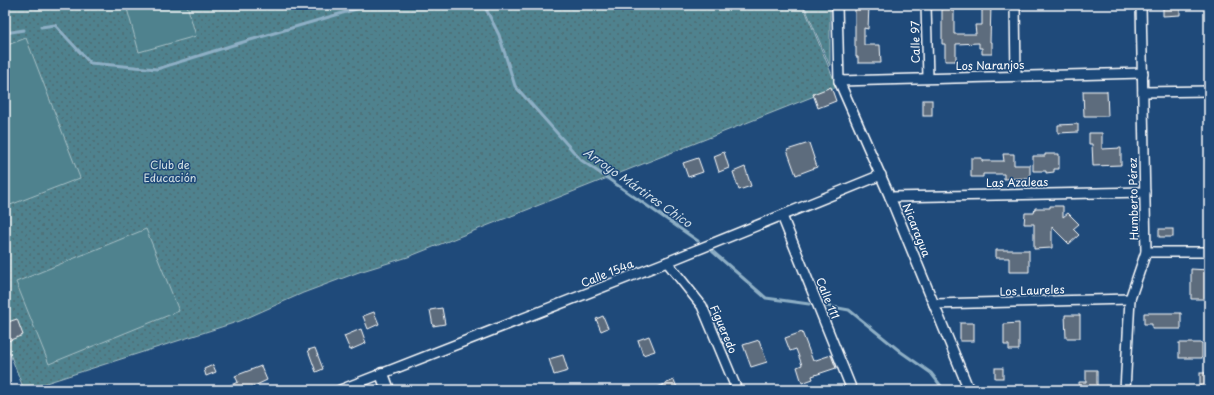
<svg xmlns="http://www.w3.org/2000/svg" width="1214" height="395" font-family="'Playpen Sans',sans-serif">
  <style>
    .grass { fill: url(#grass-dots); stroke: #a7c0c6 }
    .garden { fill: #4f828e; stroke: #a7c0c6 }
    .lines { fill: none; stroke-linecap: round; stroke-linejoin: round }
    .stream { stroke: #8eafc5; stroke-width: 3 }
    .building { fill: #5d6c7d; stroke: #fff }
    .street-casing { stroke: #fff; stroke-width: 12 }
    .secondary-casing { stroke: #fff; stroke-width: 15 }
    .street { stroke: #1f4a7a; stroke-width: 9 }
    .secondary { stroke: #1f4a7a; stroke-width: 12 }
    .labels { text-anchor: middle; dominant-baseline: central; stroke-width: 3; stroke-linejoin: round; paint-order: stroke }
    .street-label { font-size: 11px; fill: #fff; stroke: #1f4a7a }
    .park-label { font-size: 11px; fill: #d3e0e3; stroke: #1f4a7a }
    .water-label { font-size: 12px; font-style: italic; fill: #d0dee7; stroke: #1f4a7a }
  </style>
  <defs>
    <pattern id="grass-dots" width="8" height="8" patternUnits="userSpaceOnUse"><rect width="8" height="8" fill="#4f828e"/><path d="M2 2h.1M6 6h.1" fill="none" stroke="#4e6a70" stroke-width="1.8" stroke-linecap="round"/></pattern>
  </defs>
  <rect width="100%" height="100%" fill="#1f4a7a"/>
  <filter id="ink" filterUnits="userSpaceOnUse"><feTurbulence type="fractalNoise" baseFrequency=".025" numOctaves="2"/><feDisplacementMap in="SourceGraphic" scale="8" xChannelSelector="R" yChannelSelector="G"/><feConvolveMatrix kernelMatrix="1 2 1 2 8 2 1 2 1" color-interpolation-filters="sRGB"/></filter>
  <g filter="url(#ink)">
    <g class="grass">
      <polygon points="5,5 803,5 837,87 408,257 359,272 303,293 240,321 24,390 5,341"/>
      <polygon points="804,5 830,5 830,66"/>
    </g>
    <g class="garden">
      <polygon points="126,5 187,5 196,36 139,52"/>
      <polygon points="26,38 80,178 5,207 5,46"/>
      <polygon points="146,229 179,311 49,364 16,282"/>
    </g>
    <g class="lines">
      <g class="stream">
        <polyline points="484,5 499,35 515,86 581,160 698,241"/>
        <polyline points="41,27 55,25 90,63 157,69 233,45 370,5"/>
        <polyline points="5,33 24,30"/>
        <polyline points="712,251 766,298 809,304"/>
        <polyline points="827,306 849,310 901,352 931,373 944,390"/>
      </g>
    </g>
    <g class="building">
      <polygon points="855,5 869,5 868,29 864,28 864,45 880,45 881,63 858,63 858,57 856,57 856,47 855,47"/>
      <polygon points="942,5 951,5 951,11 954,11 954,34 976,34 975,25 982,25 982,5 991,5 990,42 992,42 992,54 982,54 982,48 979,48 979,43 956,44 956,61 945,61 945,44 942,44"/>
      <polygon points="1163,5 1180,5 1180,15 1163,16"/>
      <polygon points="831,87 836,101 818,108 813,94"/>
      <polygon points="1083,91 1107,91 1108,116 1084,116"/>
      <rect x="923" y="100" width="9" height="16"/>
      <polygon points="1078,124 1078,132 1058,133 1058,125"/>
      <polygon points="1089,133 1102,133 1102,149 1121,148 1121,165 1093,166 1092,144 1089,144"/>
      <polygon points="809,143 817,167 796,175 787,150"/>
      <polygon points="724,152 729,168 719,172 714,156"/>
      <polygon points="1003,154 1014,154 1014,165 1030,165 1030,178 1004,179 1004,174 983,174 983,177 971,177 971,158 982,158 982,161 1004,161"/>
      <polygon points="1045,154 1059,154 1059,169 1054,169 1054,172 1046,173 1046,171 1033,171 1033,156 1045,156"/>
      <polygon points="698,158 703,172 688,177 683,163"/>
      <polygon points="745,167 751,186 739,190 733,172"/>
      <polygon points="1050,206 1063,206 1063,217 1068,213 1079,224 1073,229 1079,235 1069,244 1052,227 1052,248 1034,249 1034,224 1024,224 1025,213 1034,213 1035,208 1050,208"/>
      <rect x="1159" y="229" width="14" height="8"/>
      <polygon points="996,250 1029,250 1029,272 1009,272 1009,258 996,258"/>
      <polygon points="1191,269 1209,270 1209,287 1206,287 1206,299 1191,299"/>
      <polygon points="442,308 445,324 433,326 430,310"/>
      <polygon points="374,312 379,324 368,329 363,316"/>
      <polygon points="1144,313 1181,313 1181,329 1152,329 1152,324 1144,324"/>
      <polygon points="1065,315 1080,315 1080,338 1066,338"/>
      <polygon points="603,316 608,328 601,331 596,319"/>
      <polygon points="17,319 23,335 8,341 5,334 5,323"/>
      <rect x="960" y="323" width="14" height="18"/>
      <polygon points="1019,323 1019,350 1009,350 1009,345 1004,345 1004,324"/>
      <polygon points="361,329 366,343 350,350 344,336"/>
      <polygon points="802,332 813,361 831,355 836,368 812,376 813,379 802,383 797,367 802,365 796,349 790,351 785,338"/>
      <polygon points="649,336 655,351 643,355 638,340"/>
      <polygon points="759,340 767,362 751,367 743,345"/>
      <rect x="1179" y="343" width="23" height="15"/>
      <polygon points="315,348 323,369 316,372 308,350"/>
      <polygon points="563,355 568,371 554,375 549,359"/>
      <polygon points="213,365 216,372 206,376 204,369"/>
      <polygon points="261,366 267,380 246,390 219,390 238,382 235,376"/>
      <rect x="995" y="368" width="8" height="10"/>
      <polygon points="1086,370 1097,370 1097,390 1079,390 1079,382 1086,382"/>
      <rect x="1200" y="373" width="9" height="15"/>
      <polygon points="674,380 678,390 651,390"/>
    </g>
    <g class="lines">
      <defs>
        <g id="street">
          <polyline points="837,5 839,81 890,197 969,390"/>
          <polyline points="926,5 928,78"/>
          <polyline points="1015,5 1016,76"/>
          <polyline points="839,81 1143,73"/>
          <polyline points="1143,92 1209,91"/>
          <polyline points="890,197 1145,192"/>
          <polyline points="782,216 852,390"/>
          <polyline points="1146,252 1209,252"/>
          <polyline points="667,262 702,306 737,390"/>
          <polyline points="934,304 1130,299"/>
          <polyline points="340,390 667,262 881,175"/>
          <polyline points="1125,390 1130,299 1146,252 1141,5"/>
        </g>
        <polyline id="secondary" points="382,374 388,390"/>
      </defs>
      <use href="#street" class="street-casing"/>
      <use href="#secondary" class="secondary-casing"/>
      <use href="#street" class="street"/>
      <use href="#secondary" class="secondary"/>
    </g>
  </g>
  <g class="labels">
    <g class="street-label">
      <text transform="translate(915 42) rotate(-91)">Calle 97</text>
      <text transform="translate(990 65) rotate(-1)">Los Naranjos</text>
      <text transform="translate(1017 182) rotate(-1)">Las Azaleas</text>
      <text transform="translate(1133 199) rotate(-91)">Humberto Pérez</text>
      <text transform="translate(917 230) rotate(68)">Nicaragua</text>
      <text transform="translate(607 273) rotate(-22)">Calle 154a</text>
      <text transform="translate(1032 290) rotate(-2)">Los Laureles</text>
      <text transform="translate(828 298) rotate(68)">Calle 111</text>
      <text transform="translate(724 329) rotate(67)">Figueredo</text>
    </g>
    <g class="park-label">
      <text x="170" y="164">Club de<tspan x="170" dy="13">Educación</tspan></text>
    </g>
    <g class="water-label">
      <text transform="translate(638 187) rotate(35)">Arroyo Mártires Chico</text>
    </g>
  </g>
  <rect width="1214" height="395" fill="none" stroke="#1f4a7a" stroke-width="20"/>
  <rect x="10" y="10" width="1194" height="375" fill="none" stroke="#fff" stroke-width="1.5" filter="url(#ink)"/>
</svg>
